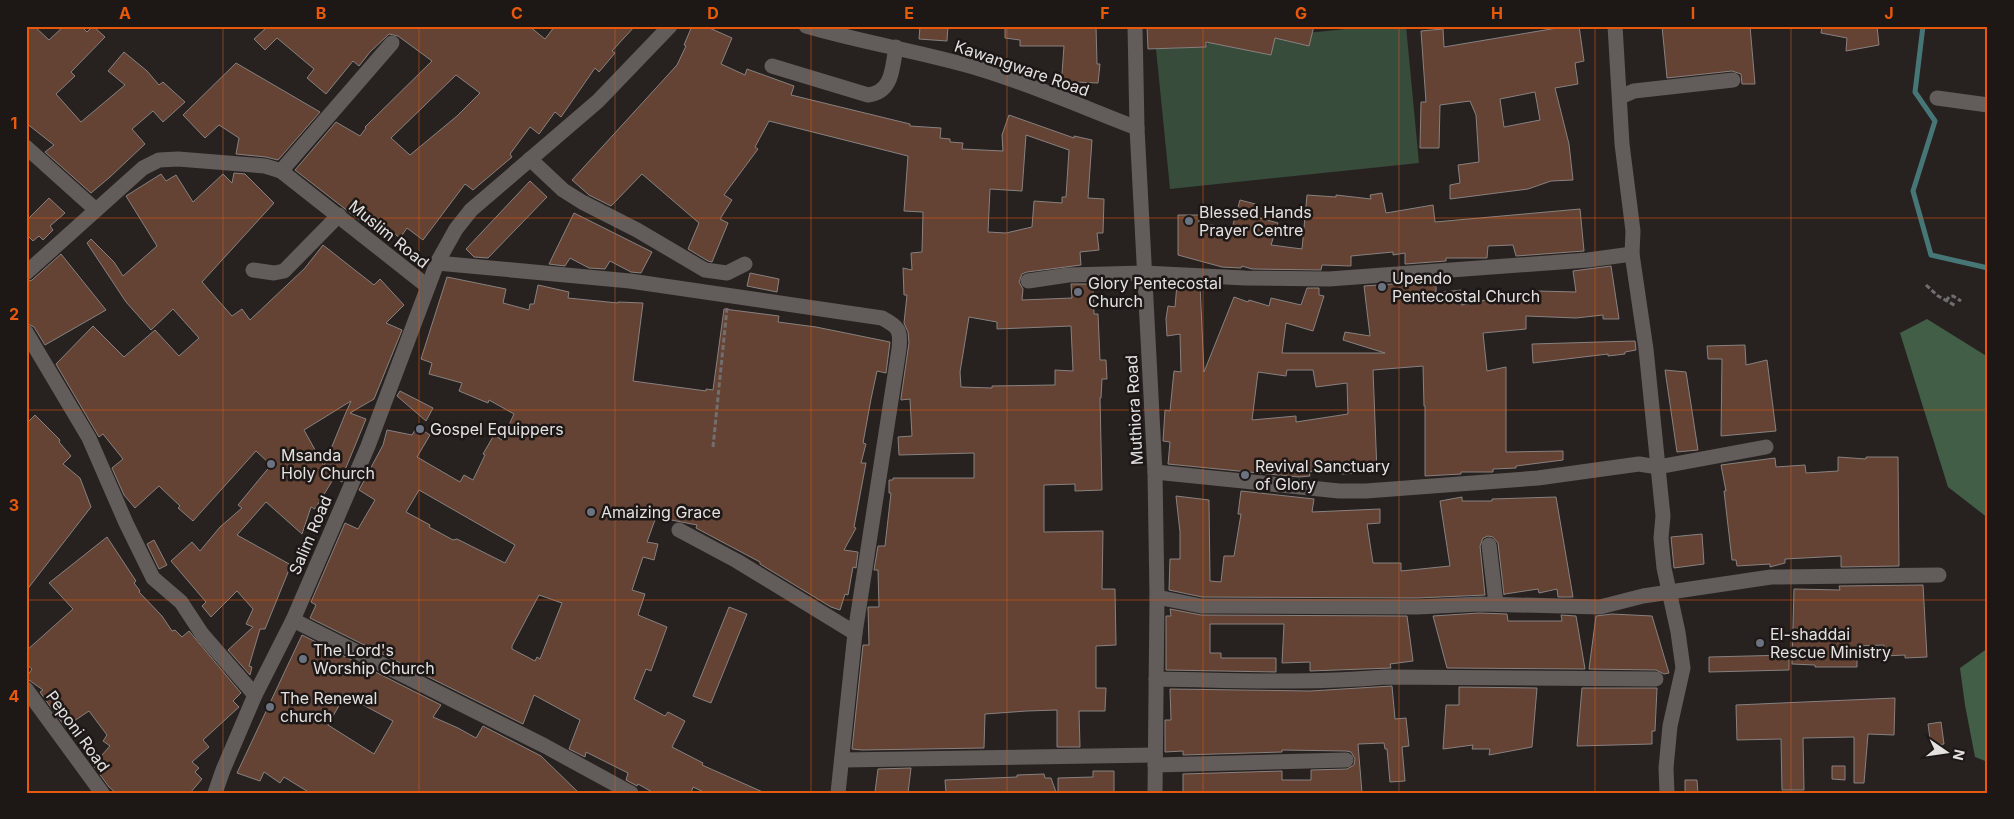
<svg xmlns="http://www.w3.org/2000/svg" width="2014" height="819" font-family="Inter,sans-serif">
  <style>
    .green { fill: #384c3b }
    .forest { fill: #425e47 }
    .lines { fill: none; stroke-linecap: round; stroke-linejoin: round }
    .stream { stroke: #477677; stroke-width: 5 }
    .building { fill: #644335; stroke: #87817f; fill-rule: evenodd }
    .path { stroke: #726e6d; stroke-width: 3; stroke-dasharray: 5 2.5; stroke-linecap: butt }
    .minor { stroke: #625c5a; stroke-width: 15 }
    .grid { fill: none; stroke: #e8590c; stroke-width: 1; stroke-opacity: 0.55 }
    .worship-dot { fill: #6b7280; stroke: #1d1816; stroke-width: 2 }
    .labels { text-anchor: middle; dominant-baseline: central; stroke-width: 5; stroke-linejoin: round; paint-order: stroke }
    .street-label { font-size: 16px; fill: #e4e1e0; stroke: #1d1816 }
    .poi-label { font-size: 16px; fill: #e4e1e0; stroke: #1d1816; text-anchor: start }
    .neatline { fill: none; stroke: #e8590c; stroke-width: 2 }
    .grid-label { font-size: 16px; text-anchor: middle; font-weight: bold; fill: #e8590c }
  </style>
  <rect width="100%" height="100%" fill="#272220"/>
  <polygon class="green" points="1376,26 1406,26 1419,163 1170,189 1156,49 1206,47 1208,43"/>
  <g class="forest">
    <polygon points="1927,319 1988,357 1988,518 1948,487 1900,333"/>
    <polygon points="1988,648 1988,762 1975,757 1965,705 1960,668"/>
  </g>
  <g class="lines">
    <polyline class="stream" points="1923,26 1915,92 1935,121 1913,191 1931,255 1988,268"/>
  </g>
  <g class="building">
    <polygon points="26,26 34,26 49,40 64,26 81,26 87,32 93,26 105,37 71,72 75,76 56,94 81,122 125,85 108,71 124,52 147,71 159,85 163,82 185,102 163,122 153,111 132,129 145,144 110,177 91,193 45,152 54,145 26,123"/>
    <path d="M263,26h266l16,13 10,-13h80l-23,25 3,2 -16,19 -4,-4 -34,49 -6,-5 -16,22 -9,-7 -20,27 2,3 -39,33 -8,-6 -42,56 -16,-12 -7,10 -14,-11 -6,9 -85,-66 41,-48 24,14 6,-8 -1,-1 67,-66 -34,-25 -9,-2 -19,18 -11,14 -6,-5 -27,33 -19,-16 7,-9 -37,-31 -12,12 -11,-11 12,-11zM456,75l24,18 -23,23 -47,39 -19,-17z"/>
    <path d="M692,26h13l27,12 -11,26 24,11 2,-6 47,17 -3,9 119,29v2l31,2 -1,10 10,1v3l13,1 -1,6 41,2 -1,-16 7,-20 65,23v-2l18,4 -4,58 16,1 -1,34h-6l2,17 -19,2 1,13 -54,7 -5,2 -3,8 4,7 -1,11 50,-2 -1,-14h22l1,30h4l2,46h6l1,19h-5l-1,19h-1l2,92 -27,1v-7l-31,1v47l59,-1 -1,58h13l1,56 -20,1v42h10l-1,23h-26l1,36h-23v-37l-30,1 -42,3 -1,34 -122,2 -10,-1 11,-104h6l-1,-38h11l-1,-37h-4l4,-24h7l6,-53h-2v-13h4v-2h81v-25l-75,2 -1,-18 14,-1 -2,-37 -9,1v-2l8,-55 -1,-11 -4,-9 3,-28h-3l-1,-27 9,2 -1,-17 11,-1 1,-40 -19,-1 4,-55 -139,-35 -14,26 3,2 -34,46 8,5 -12,19 8,4 -16,39 -4,-1 -20,-12 11,-26 -57,-49 -31,32 -22,-11 -17,-15 105,-115 9,-19 -2,-1zM1026,135l43,15 -3,47h-4v6l-28,-2 -2,26 -26,6 -18,-1 2,-43 32,2zM969,317l28,5v7l74,-3 2,45 -18,-1v15l-63,1v2l-31,-1 -1,-15z"/>
    <polygon points="920,26 948,26 947,41 919,39"/>
    <polygon points="1005,26 1096,26 1097,64 1100,64 1098,83 1075,82 1075,92 1061,88 1064,46 1020,46 1020,40 1005,38"/>
    <polygon points="1147,26 1314,26 1309,46 1275,38 1271,55 1206,42 1206,47 1148,49"/>
    <path d="M1569,26h10l5,35 -9,2 3,21 -23,4 14,56 4,36 -22,1 -23,8 -78,10v-14l10,-2 -2,-18 21,-3 -3,-47 -6,-14 -30,4 -1,43h-19l1,-46h5l-5,-71 22,-2 1,18zM1535,92l5,28 -36,7 -4,-28z"/>
    <polygon points="1662,26 1750,26 1755,84 1742,84 1741,74 1732,71 1667,78"/>
    <polygon points="1822,26 1877,26 1879,45 1846,51 1847,38 1821,33"/>
    <polygon points="236,63 320,112 278,160 266,157 236,154 239,138 219,125 205,138 183,115"/>
    <path d="M234,173l11,1 29,29 -72,79 30,34 10,-7 8,11 55,-52 18,-23 51,40 6,-6 24,26 -18,18 16,7 -28,69 -24,14 16,6 -21,51 2,1 -5,11 -8,-4 -19,31 -4,-2 -9,27 -36,-32 -29,33 54,30 -26,64h-5l-11,37 3,1 -2,8 -22,-25 25,-23 -7,-3 7,-15 -16,-18 -26,26 -9,-11 4,-4 -35,-41 21,-19 8,9 20,-24 22,-19 -4,-3 33,-40 -15,-14 -63,70 -15,-13 2,-2 -21,-20 -24,22 -11,-13 -12,-27 11,-9 -20,-25 -4,3 -43,-73 37,-38 31,31 31,-27 24,26 20,-18 -26,-29 -22,21 -25,-28 -39,-59 4,-4 23,23 9,14 34,-30 -31,-50 35,-22 5,7 10,-6 17,27 30,-28 9,9zM351,401l-7,16 -20,49 -20,-36z"/>
    <polygon points="530,181 547,197 488,258 474,257 466,249"/>
    <polygon points="1382,193 1386,213 1433,205 1435,222 1580,209 1584,251 1516,256 1513,245 1488,246 1487,258 1446,258 1446,261 1405,264 1405,253 1393,255 1393,252 1351,256 1351,266 1322,265 1321,270 1252,269 1242,266 1241,268 1222,267 1178,255 1178,215 1199,215 1199,223 1232,228 1240,200 1259,205 1256,217 1278,223 1271,245 1302,249 1307,195 1336,197 1336,195 1371,199 1370,195"/>
    <polygon points="49,198 65,213 50,226 53,230 43,240 39,236 33,241 26,234 26,221"/>
    <polygon points="574,213 652,252 641,273 631,272 610,261 605,269 589,268 570,258 565,266 549,264"/>
    <polygon points="61,254 106,310 45,345 34,327 26,323 26,282 32,280"/>
    <path d="M1611,266l8,53h-16v-4l-27,3 -50,-2v13l-43,4 4,38 19,-4v85l57,-1v9l-47,6v2l-23,1v3h-32v2l-36,2v-70h-1l-1,-40 -50,4 4,102 -36,2 -1,-7 -31,5 1,4 -11,1 -131,-13 2,-22 -7,-1 2,-31 5,1 4,-40 7,1 -1,-38 -13,2 -1,-17 2,-13 7,1 2,-23 23,1 4,87 30,-75 14,5 1,-2 20,6 2,-8 30,7 6,-17h12v7l5,1 -11,35 -27,-8 -4,30h103l-42,-13 2,-8 25,4 -6,-50 72,-5v12l25,-3 1,15 38,-8h38v-6l38,1 -3,-21zM1287,370h26l3,17 31,-4 1,31 -52,8v-6l-44,4 6,-48 28,4z"/>
    <polygon points="750,273 779,279 777,292 747,286"/>
    <path d="M447,277l59,12 -3,14 26,7 1,-6h4l4,-19 31,7 -1,6 50,5v-1l25,1 -10,78 73,10v-2l7,1 11,-81 55,7 -1,6 38,5 74,15 -4,31 -9,-2 -6,28 -8,44 3,1 -5,19h5l-12,64 2,1 -12,22 14,2 -2,16 -3,-1 -5,28 -3,-1 -5,16 -9,-3 -71,-43v-2l-64,-34 1,-3 -41,-8 -9,25 11,2 -4,16 -11,-3 -11,33 13,4 -7,21 29,12 -16,44 -5,-2 -12,30 31,17 3,-4 17,9 -13,26 31,16 -1,2 63,28h-59l-13,-6 -2,6h-37l-16,-9 -1,2 -11,-6 2,-7 -42,-21 -1,5 -16,-8 11,-29 -46,-25 -11,29 -213,-106 6,-13 -5,-3 34,-79 13,6 17,-29 -16,-10 24,-45 4,-15 25,5 5,-8 13,8 -13,22 43,25 4,-7 9,5 12,-25 -2,-1 11,-19 8,5 12,-26 -25,-14 -1,3 -29,-12 3,-8 -33,-9 3,-11 -11,-4zM419,490l96,55 -10,18 -48,-24 -4,1 -24,-13 1,-2 -24,-13zM539,595l23,8 -22,56 -3,-2 -2,4 -23,-12v-3z"/>
    <polygon points="1635,341 1636,350 1625,352 1625,354 1608,356 1608,354 1533,363 1532,344"/>
    <polygon points="1745,345 1746,365 1767,360 1776,431 1721,436 1722,359 1708,359 1707,346"/>
    <polygon points="1665,370 1686,372 1698,450 1677,452"/>
    <polygon points="400,391 433,408 426,421 397,396"/>
    <polygon points="35,415 60,440 59,442 71,456 63,464 80,478 91,507 26,591 26,424"/>
    <polygon points="1838,457 1866,459 1866,457 1898,457 1899,566 1841,567 1841,556 1785,559 1785,563 1770,567 1770,564 1737,566 1736,560 1732,560 1724,491 1726,491 1721,465 1775,458 1776,467 1805,465 1806,473 1838,471"/>
    <polygon points="1241,491 1314,499 1312,512 1380,509 1380,523 1367,524 1373,563 1401,563 1401,571 1450,566 1440,501 1462,497 1462,501 1492,501 1492,499 1556,497 1573,597 1558,597 1557,589 1539,593 1538,589 1505,594 1504,595 1498,543 1493,537 1488,536 1483,538 1480,546 1485,595 1417,598 1202,597 1169,590 1170,559 1180,559 1180,532 1176,496 1209,500 1210,581 1221,582 1224,556 1234,556 1241,514 1238,514"/>
    <polygon points="1702,534 1704,564 1674,568 1671,537"/>
    <polygon points="107,537 136,581 134,583 140,591 139,592 162,616 172,631 175,630 182,637 189,631 241,693 233,701 239,707 203,740 209,747 192,762 199,768 195,772 202,779 190,793 116,793 109,787 93,765 110,746 103,741 107,735 89,711 65,727 40,692 43,690 26,678 32,669 26,664 26,651 73,609 49,583"/>
    <polygon points="154,540 167,565 159,569 147,544"/>
    <polygon points="1923,585 1927,657 1905,658 1905,655 1884,656 1884,645 1857,646 1857,667 1815,667 1815,665 1792,664 1794,589 1840,590 1839,586"/>
    <polygon points="729,607 747,614 711,703 693,696"/>
    <polygon points="1170,609 1201,615 1407,616 1413,661 1390,664 1391,668 1310,671 1310,662 1282,663 1284,624 1210,624 1210,653 1221,653 1221,658 1276,658 1276,672 1166,670 1166,616 1171,616"/>
    <polygon points="1479,613 1507,614 1508,621 1562,621 1561,615 1576,616 1585,669 1447,668 1433,616"/>
    <polygon points="1612,614 1652,616 1669,673 1664,674 1656,670 1589,669 1596,616"/>
    <path d="M302,635l139,70 -8,12 25,11 18,10 7,-12 58,30 38,37h-269l-26,-16 -4,6 -16,-11 -4,9 -23,-8zM345,695l48,26 -19,33 -46,-29z"/>
    <polygon points="1789,655 1789,670 1709,672 1709,657"/>
    <polygon points="1392,686 1395,719 1406,718 1409,746 1402,747 1405,781 1390,782 1387,749 1385,749 1384,743 1358,744 1362,793 1183,793 1183,774 1282,771 1282,780 1311,780 1311,770 1347,769 1354,765 1355,759 1351,752 1346,751 1282,750 1282,752 1183,755 1183,751 1165,752 1165,720 1171,720 1170,689 1310,691"/>
    <polygon points="1459,687 1537,688 1532,747 1489,755 1490,749 1472,749 1473,745 1443,749 1446,705 1459,705"/>
    <polygon points="1582,688 1657,688 1655,731 1652,731 1652,744 1577,746"/>
    <polygon points="1895,698 1894,735 1868,734 1864,783 1854,783 1854,737 1803,738 1804,790 1782,790 1781,739 1737,740 1736,705"/>
    <polygon points="1941,722 1944,744 1931,746 1928,724"/>
    <polygon points="1832,766 1845,766 1845,780 1832,779"/>
    <polygon points="911,768 908,793 875,792 878,769"/>
    <polygon points="1093,771 1114,771 1114,793 1058,792 1058,778 1093,777"/>
    <polygon points="1044,774 1045,778 1051,778 1056,792 946,793 945,780 1017,777 1017,775"/>
    <polygon points="1685,780 1697,780 1698,793 1685,793"/>
  </g>
  <g class="lines">
    <g class="path">
      <polyline points="1926,285 1938,296 1956,306"/>
      <polyline points="1946,301 1949,297 1953,296 1961,301"/>
      <polyline points="713,447 727,308"/>
    </g>
    <g class="minor">
      <path d="M806,26c58,17 117,26 174,43 53,16 105,39 157,59"/>
      <polyline points="1135,26 1137,128 1155,472 1157,597 1155,793"/>
      <polyline points="1615,26 1622,144 1633,231 1632,254 1646,349 1658,467 1663,516 1661,538 1664,568 1678,632 1683,668 1670,726 1666,768 1667,793"/>
      <path d="M772,66l96,29c25,-3 24,-27 28,-48"/>
      <polyline points="1620,97 1634,91 1733,80"/>
      <polyline points="1937,98 1988,105"/>
      <polyline points="26,147 96,210"/>
      <polyline points="530,159 563,190 582,202 637,230 705,270 727,273 745,264"/>
      <polyline points="281,171 392,43"/>
      <path d="M437,263l193,18 252,37c17,9 19,12 17,31l-44,284 -17,160"/>
      <polyline points="253,270 274,273 284,271 339,215"/>
      <polyline points="26,273 143,168 159,160 178,159 265,166 281,171 427,286"/>
      <polyline points="1028,281 1068,275 1144,273 1245,278 1329,279 1588,260 1632,254"/>
      <polyline points="26,332 89,438 126,523 153,578 181,602 202,634 255,695"/>
      <polyline points="1155,472 1339,491 1366,491 1538,478 1639,464 1658,467 1766,447"/>
      <polyline points="679,530 737,561 855,633"/>
      <polyline points="1489,545 1496,604"/>
      <polyline points="1157,597 1201,606 1219,606 1417,607 1479,604 1600,607 1643,596 1771,577 1939,575"/>
      <polyline points="293,620 545,746 631,793"/>
      <path d="M1156,679c76,1 152,5 229,-2l271,2"/>
      <polyline points="26,689 102,793"/>
      <polyline points="842,760 1155,755"/>
      <polyline points="1155,765 1346,760"/>
      <polyline points="215,793 223,770 255,695 293,620 368,446 437,263 456,229 471,210 598,101 670,26"/>
    </g>
  </g>
  <path class="grid" d="M223,26v767M419,26v767M615,26v767M811,26v767M1007,26v767M1203,26v767M1399,26v767M1595,26v767M1791,26v767M26,218h1962M26,410h1962M26,600h1962"/>
  <g class="worship-dot">
    <circle cx="1189" cy="221" r="5"/>
    <circle cx="1382" cy="287" r="5"/>
    <circle cx="1078" cy="292" r="5"/>
    <circle cx="420" cy="429" r="5"/>
    <circle cx="271" cy="464" r="5"/>
    <circle cx="1245" cy="475" r="5"/>
    <circle cx="591" cy="512" r="5"/>
    <circle cx="1760" cy="643" r="5"/>
    <circle cx="303" cy="659" r="5"/>
    <circle cx="270" cy="707" r="5"/>
  </g>
  <g class="labels">
    <g class="street-label">
      <text transform="translate(1022 68) rotate(19)">Kawangware Road</text>
      <text transform="translate(389 234) rotate(39)">Muslim Road</text>
      <text transform="translate(1134 410) rotate(-93)">Muthiora Road</text>
      <text transform="translate(310 535) rotate(-67)">Salim Road</text>
      <text transform="translate(78 731) rotate(54)">Peponi Road</text>
    </g>
    <g class="poi-label">
      <text x="1199" y="212">Blessed Hands<tspan x="1199" dy="18">Prayer Centre</tspan></text>
      <text x="1392" y="278">Upendo<tspan x="1392" dy="18">Pentecostal Church</tspan></text>
      <text x="1088" y="283">Glory Pentecostal<tspan x="1088" dy="18">Church</tspan></text>
      <text x="430" y="429">Gospel Equippers</text>
      <text x="281" y="455">Msanda<tspan x="281" dy="18">Holy Church</tspan></text>
      <text x="1255" y="466">Revival Sanctuary<tspan x="1255" dy="18">of Glory</tspan></text>
      <text x="601" y="512">Amaizing Grace</text>
      <text x="1770" y="634">El-shaddai<tspan x="1770" dy="18">Rescue Ministry</tspan></text>
      <text x="313" y="650">The Lord's<tspan x="313" dy="18">Worship Church</tspan></text>
      <text x="280" y="698">The Renewal<tspan x="280" dy="18">church</tspan></text>
    </g>
  </g>
  <rect width="2014" height="819" fill="none" stroke="#1d1816" stroke-width="55"/>
  <g transform="translate(1946 752) rotate(103)" stroke="#1d1816" stroke-width="4" paint-order="stroke">
  <path d="M0-4L9 19L0 12L-9 19Z" fill="#e4e1e0"/>
  <text y="-8" font-size="14" font-weight="bold" text-anchor="middle" fill="#e4e1e0">N</text>
  </g>
  <rect x="28" y="28" width="1958" height="764" class="neatline"/>
  <g class="grid-label">
    <text x="125" y="19">A</text>
    <text x="321" y="19">B</text>
    <text x="517" y="19">C</text>
    <text x="713" y="19">D</text>
    <text x="909" y="19">E</text>
    <text x="1105" y="19">F</text>
    <text x="1301" y="19">G</text>
    <text x="1497" y="19">H</text>
    <text x="1693" y="19">I</text>
    <text x="1889" y="19">J</text>
    <text x="14" y="129">1</text>
    <text x="14" y="320">2</text>
    <text x="14" y="511">3</text>
    <text x="14" y="702">4</text>
  </g>
</svg>
